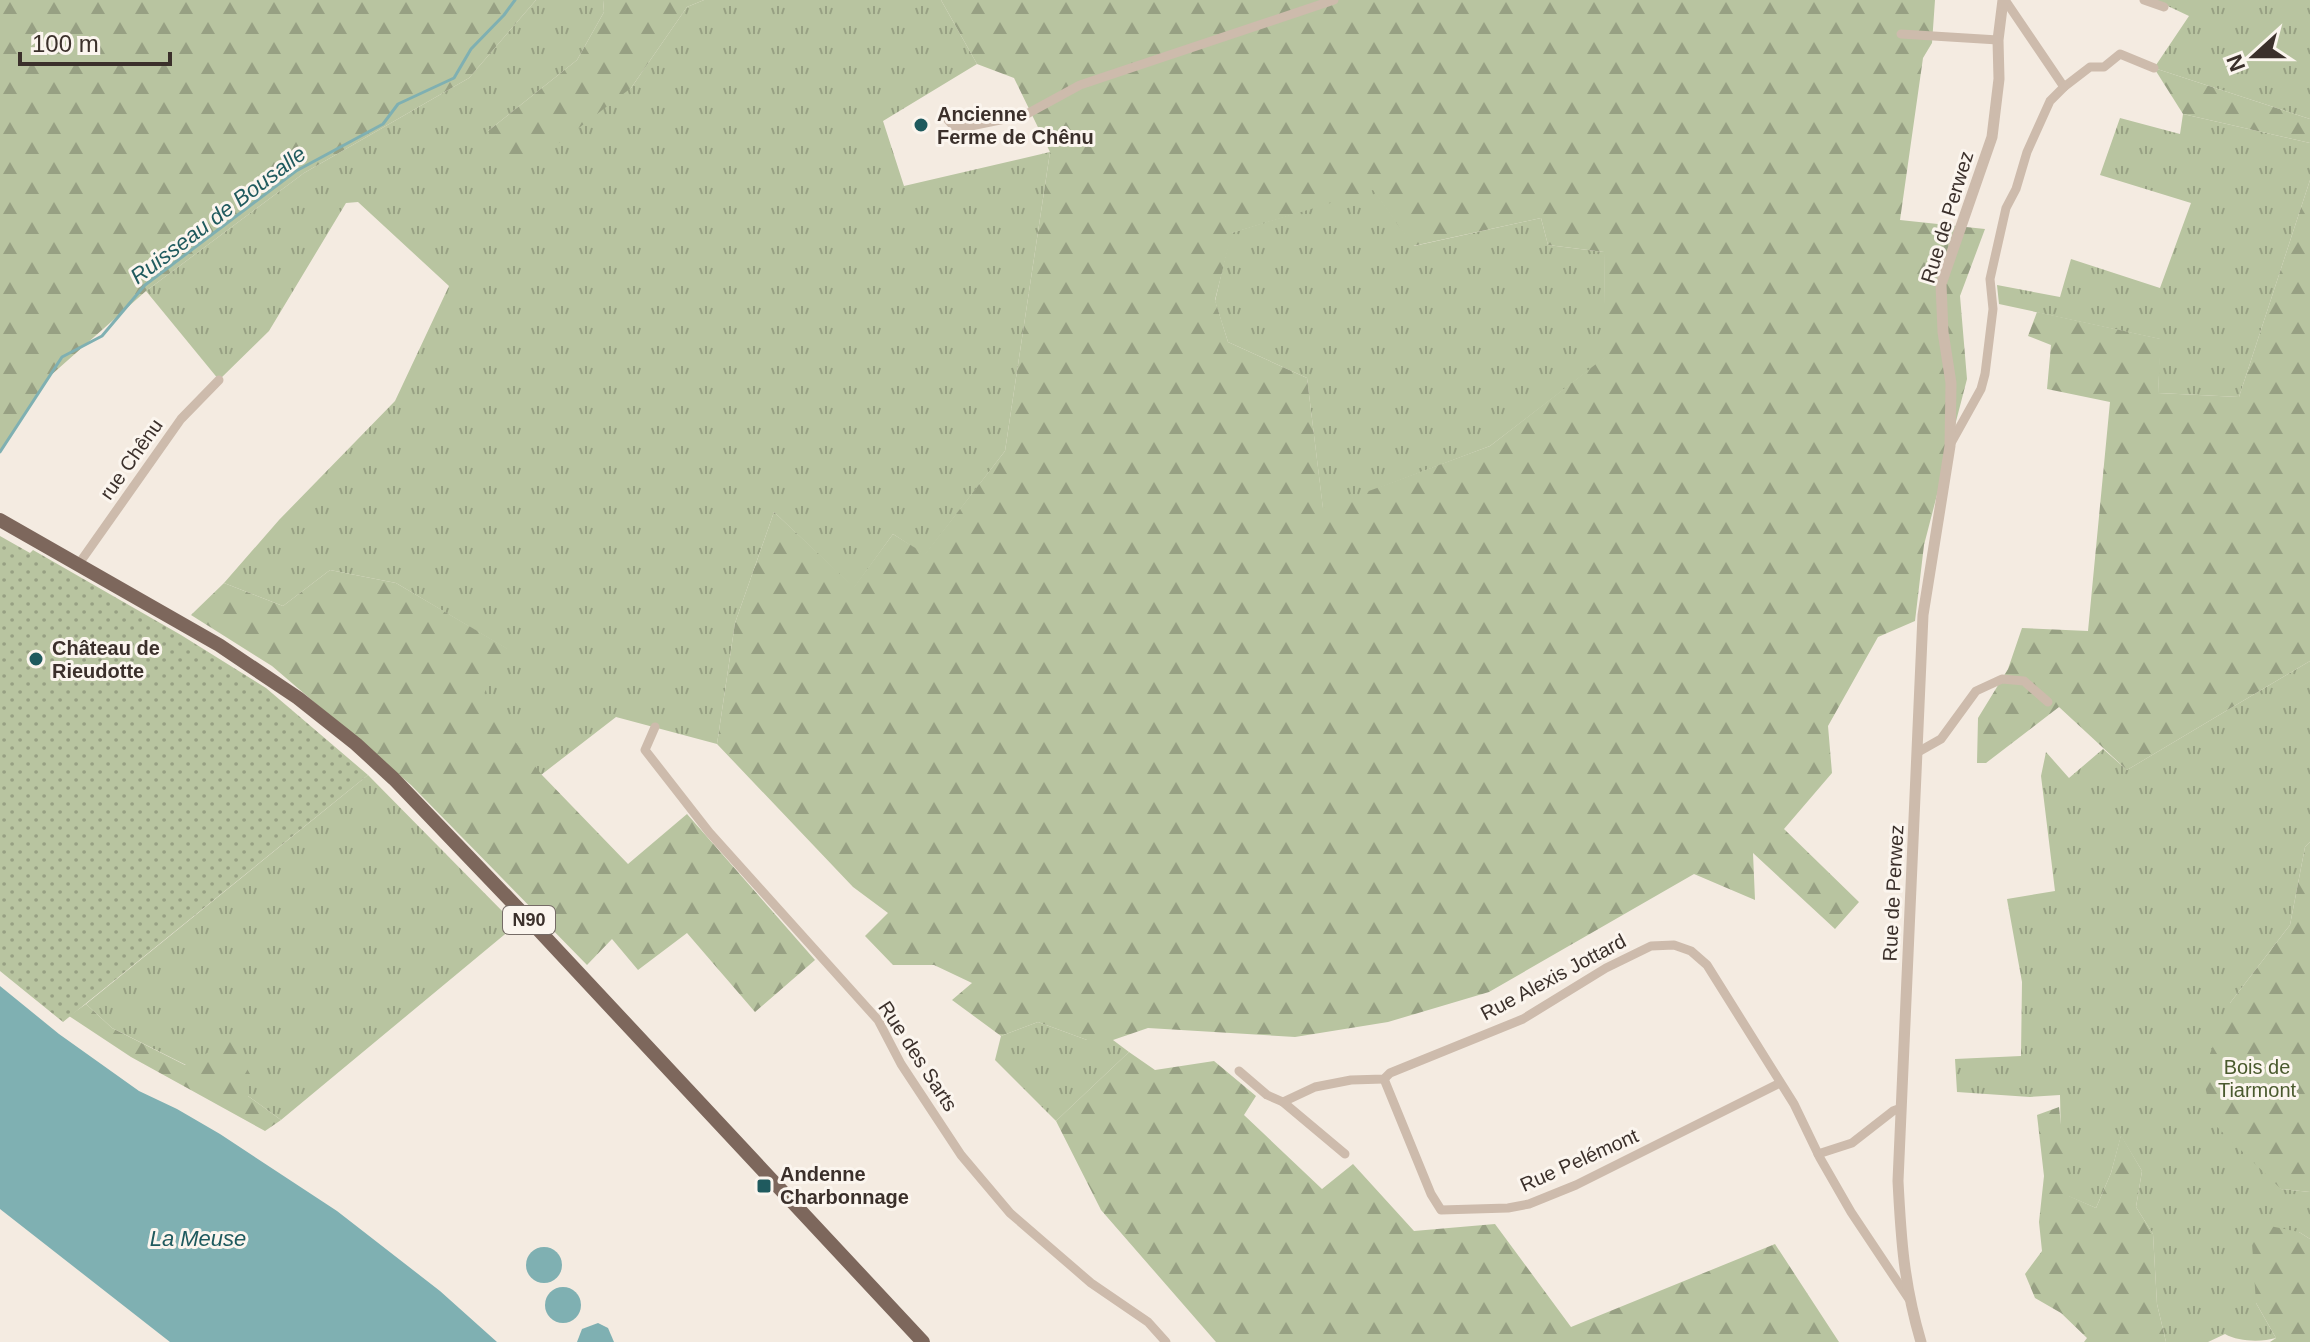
<svg xmlns="http://www.w3.org/2000/svg" width="2310" height="1342" font-family="Helvetica,sans-serif">
  <style>
    .grass { fill: url(#grass-tufts) }
    .forest { fill: url(#forest-firs); fill-rule: evenodd }
    .garden { fill: url(#garden-dots) }
    .water { fill: #7fb0b2 }
    .lines { fill: none; stroke-linecap: round; stroke-linejoin: round }
    .stream { stroke: #7fb0b2; stroke-width: 3 }
    .minor { stroke: #cdbbac; stroke-width: 9 }
    .tertiary { stroke: #cdbbac; stroke-width: 11 }
    .primary { stroke: #7d675c; stroke-width: 14 }
    .poi-dot { fill: #1f5a5e; stroke: #fbf5ee; stroke-width: 3 }
    .labels { text-anchor: middle; dominant-baseline: central; stroke-width: 6; stroke-linejoin: round; paint-order: stroke }
    .shield { fill: #fbf5ee; stroke: #756b66; stroke-width: 2 }
    .shield-label { font-size: 18px; font-weight: bold; fill: #3b302b }
    .poi-label { font-size: 20px; font-weight: bold; fill: #3b302b; stroke: #fbf5ee; text-anchor: start }
    .street-label { font-size: 20px; fill: #3b302b; stroke: #fbf5ee }
    .park-label { font-size: 20px; fill: #4a5a2e; stroke: #fbf5ee }
    .water-label { font-size: 22px; font-style: italic; fill: #1f5a5e; stroke: #fbf5ee }
  </style>
  <defs>
    <pattern id="grass-tufts" width="24" height="20" patternUnits="userSpaceOnUse" patternTransform="scale(2)"><rect width="24" height="20" fill="#b8c4a0"/><path d="M3 7l-1-3M5 7V3M7 7l1-3M15 17l-1-3M17 17v-4M19 17l1-3" fill="none" stroke="#97a083"/></pattern>
    <pattern id="forest-firs" width="22" height="20" patternUnits="userSpaceOnUse" patternTransform="scale(2)"><rect width="22" height="20" fill="#b8c4a0"/><path d="M5 1l3.5 6h-7zM16 11l3.5 6h-7z" fill="#97a083"/></pattern>
    <pattern id="garden-dots" width="8" height="8" patternUnits="userSpaceOnUse" patternTransform="scale(2)"><rect width="8" height="8" fill="#b8c4a0"/><path d="M2 2h.1M6 6h.1" fill="none" stroke="#97a083" stroke-width="1.8" stroke-linecap="round"/></pattern>
  </defs>
  <rect width="100%" height="100%" fill="#f4ebe1"/>
  <g class="grass">
    <polygon points="536,0 603,0 604,12 577,60 488,131 631,88 687,7 704,0 941,0 977,64 883,121 904,186 1050,152 1005,451 925,555 893,534 854,588 774,512 735,623 717,744 616,717 541,775 480,699 507,649 396,583 330,570 283,606 224,583 279,520 395,401 449,286 358,202 346,203 269,331 219,380 146,291 304,173 469,78"/>
    <polygon points="2155,0 2310,0 2310,119 2154,68 2189,16"/>
    <polygon points="2183,114 2310,143 2310,180 2239,397 2158,393 2160,339 1999,304 1997,285 2060,297 2071,259 2160,288 2191,203 2100,175 2120,118 2180,134"/>
    <polygon points="1373,189 1414,246 1541,218 1548,245 1604,252 1606,357 1490,446 1323,509 1307,378 1228,342 1215,301 1231,233"/>
    <path d="M2310,661v181l-5,5 -15,78 -60,78 51,186 29,3v47l-11,-7 -43,71 20,35c-14,4 -37,4 -51,-4l-17,8h-42l-9,-38 -4,-70 -17,-27 6,-36 -21,-35 -10,37 -15,35 -28,-12 -7,-55 -1,-46 -30,2 -73,-5 -2,-33 66,-3 1,-74 -15,-83 48,-8 -14,-115 5,-24 23,26 34,-29 24,21z"/>
    <polygon points="368,775 516,925 281,1120 248,1096 112,1028 86,1004"/>
    <polygon points="1038,1022 1087,1040 1113,1040 1129,1052 1056,1121 995,1060 1001,1036"/>
  </g>
  <g class="forest">
    <polygon points="0,0 536,0 469,78 304,173 146,291 50,376 0,452"/>
    <polygon points="603,0 704,0 687,7 631,88 520,173 488,131 577,60 604,12"/>
    <path d="M941,0h994l-3,43 -9,15 -23,162 85,9 -25,67 7,83 -43,166 -9,76 -37,16 -50,89 4,47 -48,56 75,73 -24,27 -82,-76 2,47 -61,-26 -205,118 -101,30 -93,15 -147,-9 -35,12h-26l-49,-18 -37,14 -49,-36 20,-17 -38,-18h-41l-28,-29 23,-23 -35,-26 -136,-143 18,-121 39,-111 80,75 39,-53 32,20 80,-103 45,-299 -36,-74 -37,-14zM1373,190l40,56 128,-28 7,27 56,7 1,105 -115,89 -167,62 -16,-130 -79,-36 -13,-42 17,-67z"/>
    <polygon points="2154,68 2310,119 2310,143 2183,114"/>
    <polygon points="2310,180 2310,661 2127,770 2059,707 1986,763 1977,763 1978,718 2008,669 2022,628 2088,631 2110,402 2047,389 2051,345 2028,336 2037,312 2161,339 2158,393 2239,397"/>
    <polygon points="330,570 396,583 508,649 481,699 542,775 628,864 687,814 815,960 755,1012 687,933 638,970 612,939 587,965 411,785 272,666 191,615 224,583 283,606"/>
    <polygon points="2310,842 2310,1192 2281,1189 2214,1124 2202,1074 2230,1003 2290,925 2305,847"/>
    <polygon points="86,1004 112,1028 185,1065 230,1041 250,1074 248,1096 281,1120 265,1131 131,1057 69,1016"/>
    <polygon points="1129,1052 1155,1070 1214,1061 1256,1096 1244,1115 1322,1189 1353,1164 1414,1231 1495,1224 1571,1327 1775,1244 1839,1342 1216,1342 1101,1210 1056,1121"/>
    <polygon points="2059,1107 2069,1196 2096,1208 2111,1173 2121,1135 2142,1171 2136,1207 2153,1234 2157,1304 2166,1342 2084,1342 2087,1338 2061,1313 2035,1298 2025,1274 2042,1251 2039,1222 2044,1176 2037,1115"/>
    <polygon points="2270,1226 2299,1232 2310,1239 2310,1342 2270,1342 2276,1338 2256,1303 2252,1243"/>
  </g>
  <polygon class="garden" points="0,536 30,553 33,550 181,635 266,688 368,775 63,1022 0,971"/>
  <g class="water">
    <polygon points="0,986 59,1034 139,1091 177,1109 220,1134 337,1211 440,1291 497,1342 170,1342 0,1209"/>
    <circle cx="544" cy="1265" r="18"/>
    <circle cx="563" cy="1305" r="18"/>
    <polygon points="598,1323 608,1328 614,1342 577,1342 582,1329"/>
  </g>
  <g class="lines">
    <polyline class="stream" points="0,452 62,357 102,336 145,285 296,171 383,124 398,104 454,78 471,49 504,15 515,0"/>
    <g class="minor">
      <polyline points="2005,0 2064,87"/>
      <polyline points="2144,0 2164,7"/>
      <polyline points="1901,34 1998,40"/>
      <polyline points="948,120 956,129 1025,115 1080,85 1334,0"/>
      <polyline points="1951,443 1981,389 1985,374 1993,309 1990,279 2006,208 2016,189 2027,152 2050,101 2064,87 2090,67 2104,67 2120,54 2154,68"/>
      <polyline points="78,565 181,419 219,380"/>
      <polyline points="655,727 645,750 709,832 878,1020 901,1064 961,1155 1010,1213 1091,1283 1148,1322 1166,1342"/>
      <polyline points="1918,752 1941,739 1976,691 2002,679 2024,681 2048,702"/>
      <polyline points="1239,1071 1267,1095 1283,1102 1315,1087 1351,1080 1384,1079 1390,1073 1523,1019 1606,968 1651,946 1674,945 1691,951 1707,965 1794,1104 1820,1158 1851,1212 1909,1299"/>
      <polyline points="1384,1079 1431,1194 1441,1210 1508,1208 1529,1204 1576,1185 1780,1083"/>
      <polyline points="1283,1102 1345,1154"/>
      <polyline points="1818,1154 1852,1143 1893,1111 1901,1108"/>
    </g>
    <path class="tertiary" d="M1921,1342c-17,-57 -20,-102 -23,-161l25,-566 27,-169 1,-63 -8,-51 -2,-48 51,-147 7,-58 -1,-39 5,-40"/>
    <polyline class="primary" points="0,520 219,645 298,698 356,744 394,779 532,923 923,1342"/>
  </g>
  <g class="poi-dot">
    <circle cx="921" cy="125" r="8"/>
    <circle cx="36" cy="659" r="8"/>
    <rect x="756" y="1178" width="16" height="16" rx="4"/>
  </g>
  <g class="labels">
    <rect class="shield" x="503" y="906" width="52" height="28" rx="6"/>
    <g class="shield-label">
      <text x="529" y="920">N90</text>
    </g>
    <g class="poi-label">
      <text x="937" y="114">Ancienne<tspan x="937" dy="23">Ferme de Chênu</tspan></text>
      <text x="52" y="648">Château de<tspan x="52" dy="23">Rieudotte</tspan></text>
      <text x="780" y="1174">Andenne<tspan x="780" dy="23">Charbonnage</tspan></text>
    </g>
    <g class="street-label">
      <text transform="translate(1947 217) rotate(-73)">Rue de Perwez</text>
      <text transform="translate(131 459) rotate(-55)">rue Chênu</text>
      <text transform="translate(1893 893) rotate(-87)">Rue de Perwez</text>
      <text transform="translate(1553 977) rotate(-28)">Rue Alexis Jottard</text>
      <text transform="translate(918 1056) rotate(57)">Rue des Sarts</text>
      <text transform="translate(1579 1160) rotate(-24)">Rue Pelémont</text>
    </g>
    <g class="park-label">
      <text x="2257" y="1067">Bois de<tspan x="2257" dy="23">Tiarmont</tspan></text>
    </g>
    <g class="water-label">
      <text transform="translate(218 215) rotate(-37)">Ruisseau de Bousalle</text>
      <text x="198" y="1238">La Meuse</text>
    </g>
  </g>
  <g transform="translate(2254 56) rotate(249)" stroke="#fbf5ee" stroke-width="6" paint-order="stroke">
  <path d="M0-6L14 30L0 20L-14 30Z" fill="#3b302b"/>
  <text y="-12" font-size="22" font-weight="bold" text-anchor="middle" fill="#3b302b">N</text>
  </g>
  <path d="M20 52v12h150v-12" fill="none" stroke="#3b302b" stroke-width="4"/>
  <text x="32" y="52" font-size="24" fill="#3b302b" stroke="#fbf5ee" stroke-width="6" paint-order="stroke">100 m</text>
</svg>
